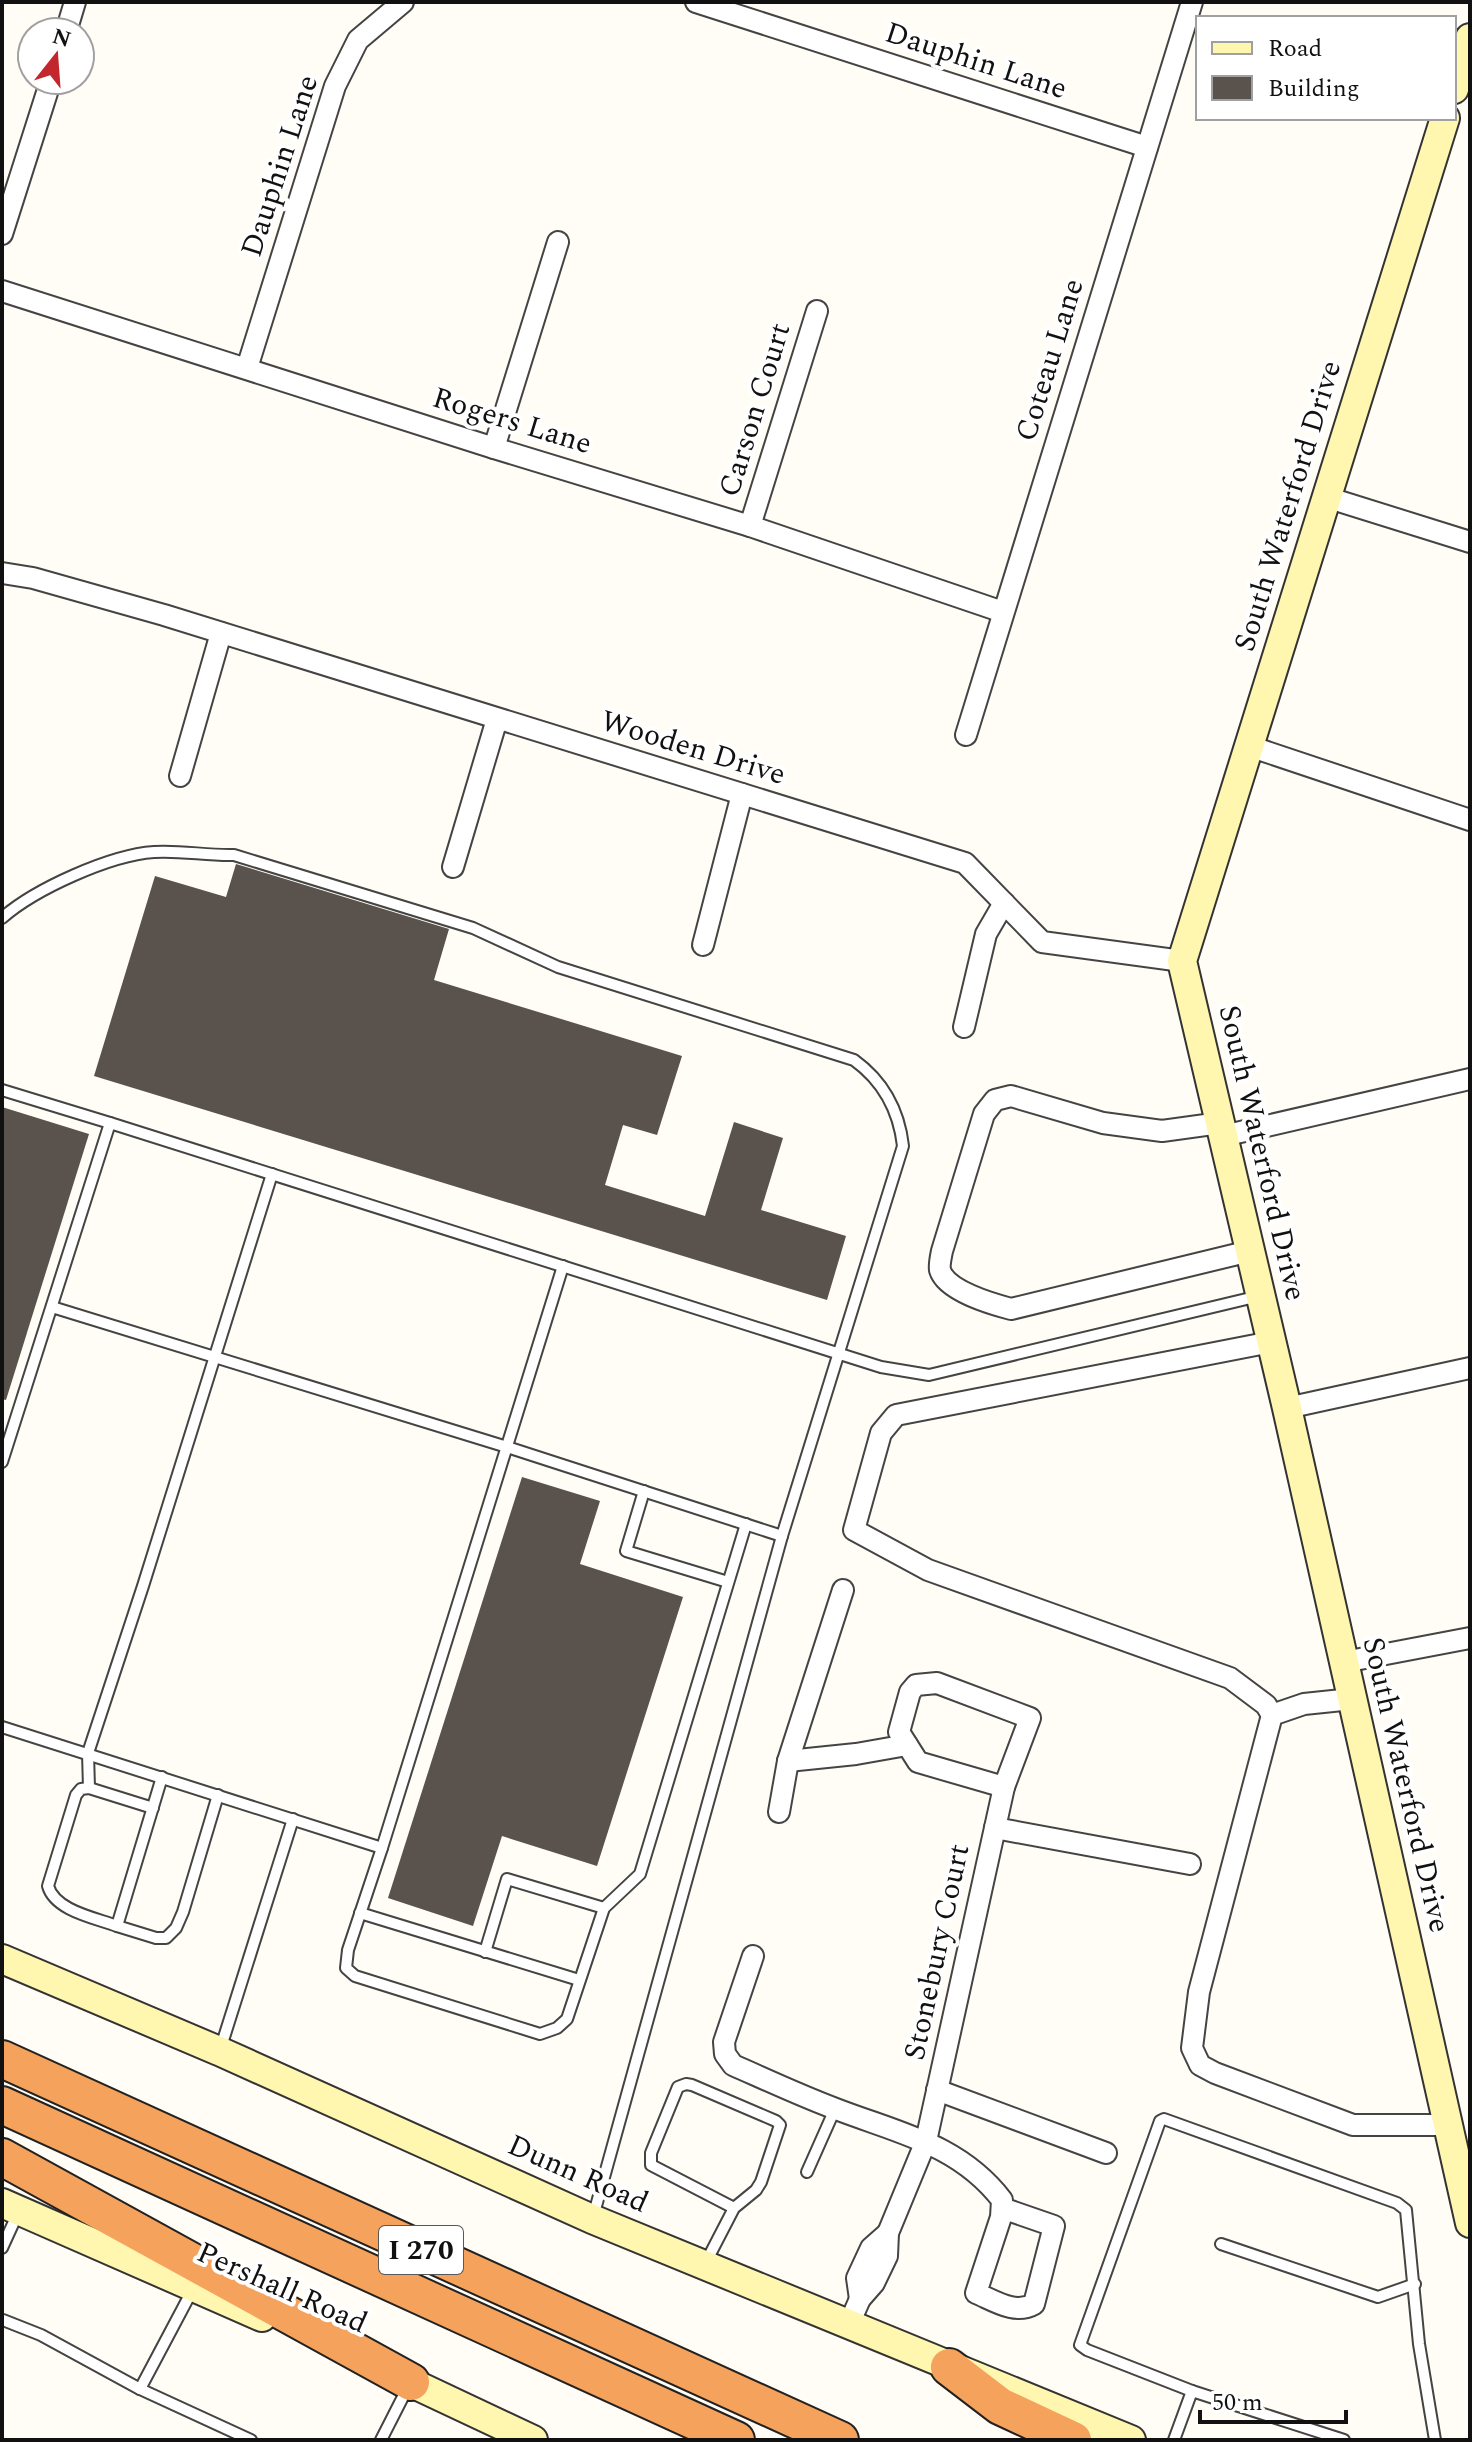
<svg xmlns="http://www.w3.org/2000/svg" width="1472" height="2442" font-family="Spectral,serif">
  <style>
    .building { fill: #5a524d }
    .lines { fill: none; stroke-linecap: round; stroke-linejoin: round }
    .lane-casing { stroke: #444; stroke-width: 14 }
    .street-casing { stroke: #444; stroke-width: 24 }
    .secondary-casing { stroke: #333; stroke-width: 32 }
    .highway-casing { stroke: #222; stroke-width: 40 }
    .lane { stroke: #fff; stroke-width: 10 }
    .street { stroke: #fff; stroke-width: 20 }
    .secondary { stroke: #fff6b0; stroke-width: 28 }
    .highway { stroke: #f5a25d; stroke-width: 36 }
    .labels { text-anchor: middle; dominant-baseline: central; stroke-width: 8; stroke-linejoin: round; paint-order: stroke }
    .shield { fill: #fff; stroke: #585858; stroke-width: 2 }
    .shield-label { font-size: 28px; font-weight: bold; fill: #111 }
    .street-label { font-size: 30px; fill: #111; stroke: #fff }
  </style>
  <rect width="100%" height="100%" fill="#fffdf5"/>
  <g class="building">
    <polygon points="236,864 449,929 434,980 682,1056 657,1135 623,1125 605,1185 705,1216 734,1122 783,1138 761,1210 846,1236 827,1300 94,1076 155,876 226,897"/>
    <polygon points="2,1107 89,1134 6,1400 2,1399"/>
    <polygon points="522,1477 600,1501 580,1564 683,1597 597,1866 502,1836 473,1926 388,1898"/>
  </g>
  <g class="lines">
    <defs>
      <g id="lane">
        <path d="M2,918c33,-29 108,-63 152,-66 26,-2 54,4 80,3l239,73 85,39 296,93c29,21 45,51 49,86l-121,390 -189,681"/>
        <polyline points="2,1090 110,1123"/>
        <polyline points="52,1307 507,1447 782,1536"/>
        <polyline points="2,1462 110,1123 881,1367 929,1375 1259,1296"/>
        <polyline points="644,1491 626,1551 728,1582"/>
        <polyline points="2,1727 382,1848 563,1266"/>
        <polyline points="162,1777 117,1926 156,1938 166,1938 176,1928 183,1912 218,1795"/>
        <polyline points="89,1788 88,1753 143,1586 272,1174"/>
        <polyline points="382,1848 348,1950 346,1968 355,1976 540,2034 557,2028 567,2019 604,1908 640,1874 746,1524"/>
        <polyline points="360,1913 579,1980"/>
        <path d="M117,1926c-21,-8 -62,-15 -69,-40l28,-91 5,-6 8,-1 64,20"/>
        <polyline points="485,1952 507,1879 604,1908"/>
        <polyline points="220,2050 293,1819"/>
        <polyline points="807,2172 835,2109"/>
        <polyline points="1221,2244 1378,2297 1415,2284"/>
        <polyline points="2,2248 18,2213"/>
        <polyline points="705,2264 734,2208 756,2190 761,2182 780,2125 776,2121 692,2085 686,2084 678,2087 651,2153 651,2165 734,2208"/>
        <polyline points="193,2289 140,2389 251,2440"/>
        <polyline points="3,2320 41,2335 140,2389"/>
        <polyline points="1192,2391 1087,2350 1080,2345 1160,2121 1164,2119 1397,2203 1406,2210 1419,2344 1435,2440"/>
        <polyline points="381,2440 408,2387"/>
        <polyline points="1174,2440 1192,2391 1344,2440"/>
      </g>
      <g id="street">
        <polyline points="696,2 1147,147"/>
        <polyline points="66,32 75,2"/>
        <polyline points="2,234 51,80"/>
        <polyline points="2,291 494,448 750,526 1003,612"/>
        <polyline points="247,368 335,86 358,40 403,2"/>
        <polyline points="494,448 558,242"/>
        <polyline points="1326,497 1470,542"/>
        <polyline points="750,526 817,311"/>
        <polyline points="2,573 33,578 164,615 965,863 1042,942 1182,961"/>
        <polyline points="966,735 1192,2"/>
        <polyline points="1249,746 1470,820"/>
        <polyline points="180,776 221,633"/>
        <polyline points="453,867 497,719"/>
        <polyline points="703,945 742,794"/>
        <polyline points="964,1027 986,934 1004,903"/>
        <path d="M1220,1123l-58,8 -59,-8 -92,-27 -16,4 -11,14 -42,137c-1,5 -3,14 -2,19 6,21 52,34 71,39l239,-58"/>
        <polyline points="1223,1136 1470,1079"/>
        <polyline points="1271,1342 896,1415 881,1433 854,1530 928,1570 1230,1678 1266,1705 1272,1715"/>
        <polyline points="1287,1408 1470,1368"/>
        <polyline points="1344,1662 1470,1638"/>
        <polygon points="937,1683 1030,1718 1004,1787 918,1762 899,1732 910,1692 916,1685"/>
        <polyline points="1352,1699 1304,1704 1272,1715 1199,1992 1192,2048 1200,2065 1215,2073 1353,2125 1435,2125 1447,2120"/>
        <polyline points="788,1761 856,1754 907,1745"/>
        <polyline points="779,1812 788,1761 843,1590"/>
        <polyline points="995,1828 1190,1864"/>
        <path d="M753,1956l-29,86 1,12 8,11c34,15 68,31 103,44 62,24 123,35 166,91l-1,17 -25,76c19,8 39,22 58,11l20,-78 -52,-18"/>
        <polyline points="937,2090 1106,2153"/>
        <polyline points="860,2299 857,2278 871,2248 888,2233"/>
        <polyline points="849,2324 860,2299 874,2283 887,2256 888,2233 926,2141 1004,1787"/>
      </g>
      <g id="secondary">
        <polyline points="1454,89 1470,38"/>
        <polyline points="1445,118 1182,961 1287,1408 1470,2223"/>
        <polyline points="2,1959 219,2051 592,2219 1131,2440"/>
        <polyline points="2,2203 262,2317"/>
        <polyline points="395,2375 533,2440"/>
      </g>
      <g id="highway">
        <polyline points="2,2059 840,2440"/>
        <polyline points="2,2105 736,2440"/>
        <polyline points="2,2157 411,2382"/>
        <polyline points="949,2367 1000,2406 1073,2440"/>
      </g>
    </defs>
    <use href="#lane" class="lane-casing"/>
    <use href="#street" class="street-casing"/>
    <use href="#secondary" class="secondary-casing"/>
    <use href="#highway" class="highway-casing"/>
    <use href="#lane" class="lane"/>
    <use href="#street" class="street"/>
    <use href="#secondary" class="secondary"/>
    <use href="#highway" class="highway"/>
  </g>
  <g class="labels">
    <rect class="shield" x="379" y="2226" width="84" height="48" rx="6"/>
    <g class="shield-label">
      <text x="421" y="2250">I 270</text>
    </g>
    <g class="street-label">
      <text transform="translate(976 61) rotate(18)">Dauphin Lane</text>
      <text transform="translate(280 166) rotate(-72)">Dauphin Lane</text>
      <text transform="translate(1050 360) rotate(-73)">Coteau Lane</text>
      <text transform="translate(755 410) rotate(-73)">Carson Court</text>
      <text transform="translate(512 421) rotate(17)">Rogers Lane</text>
      <text transform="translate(1288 506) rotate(-73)">South Waterford Drive</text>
      <text transform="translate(693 748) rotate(17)">Wooden Drive</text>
      <text transform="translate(1262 1153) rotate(77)">South Waterford Drive</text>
      <text transform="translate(1406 1785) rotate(77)">South Waterford Drive</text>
      <text transform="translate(937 1952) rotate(-78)">Stonebury Court</text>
      <text transform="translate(578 2174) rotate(24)">Dunn Road</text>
      <text transform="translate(282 2288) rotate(24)">Pershall Road</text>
    </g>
  </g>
  <rect width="1472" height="2442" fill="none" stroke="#111111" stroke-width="8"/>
  <rect x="1196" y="16" width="260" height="104" fill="#ffffff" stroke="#a0a0a0" stroke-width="2"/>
  <rect x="1212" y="42" width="40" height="12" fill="#fff6b0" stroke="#a0a0a0" stroke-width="2"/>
  <text x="1268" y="56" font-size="24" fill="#111111">Road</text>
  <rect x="1212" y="76" width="40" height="24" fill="#5a524d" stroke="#a0a0a0" stroke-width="2"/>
  <text x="1268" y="96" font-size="24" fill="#111111">Building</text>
  <g transform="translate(56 56) rotate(17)"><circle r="38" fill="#ffffff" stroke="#a0a0a0" stroke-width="2"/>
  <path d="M0-6L14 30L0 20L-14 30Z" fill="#c4262e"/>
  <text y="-12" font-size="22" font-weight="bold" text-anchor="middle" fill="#111111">N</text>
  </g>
  <path d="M1200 2410v12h146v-12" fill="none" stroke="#111111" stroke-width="4"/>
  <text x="1212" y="2410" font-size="24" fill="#111111" stroke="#ffffff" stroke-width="6" paint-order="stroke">50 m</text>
</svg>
